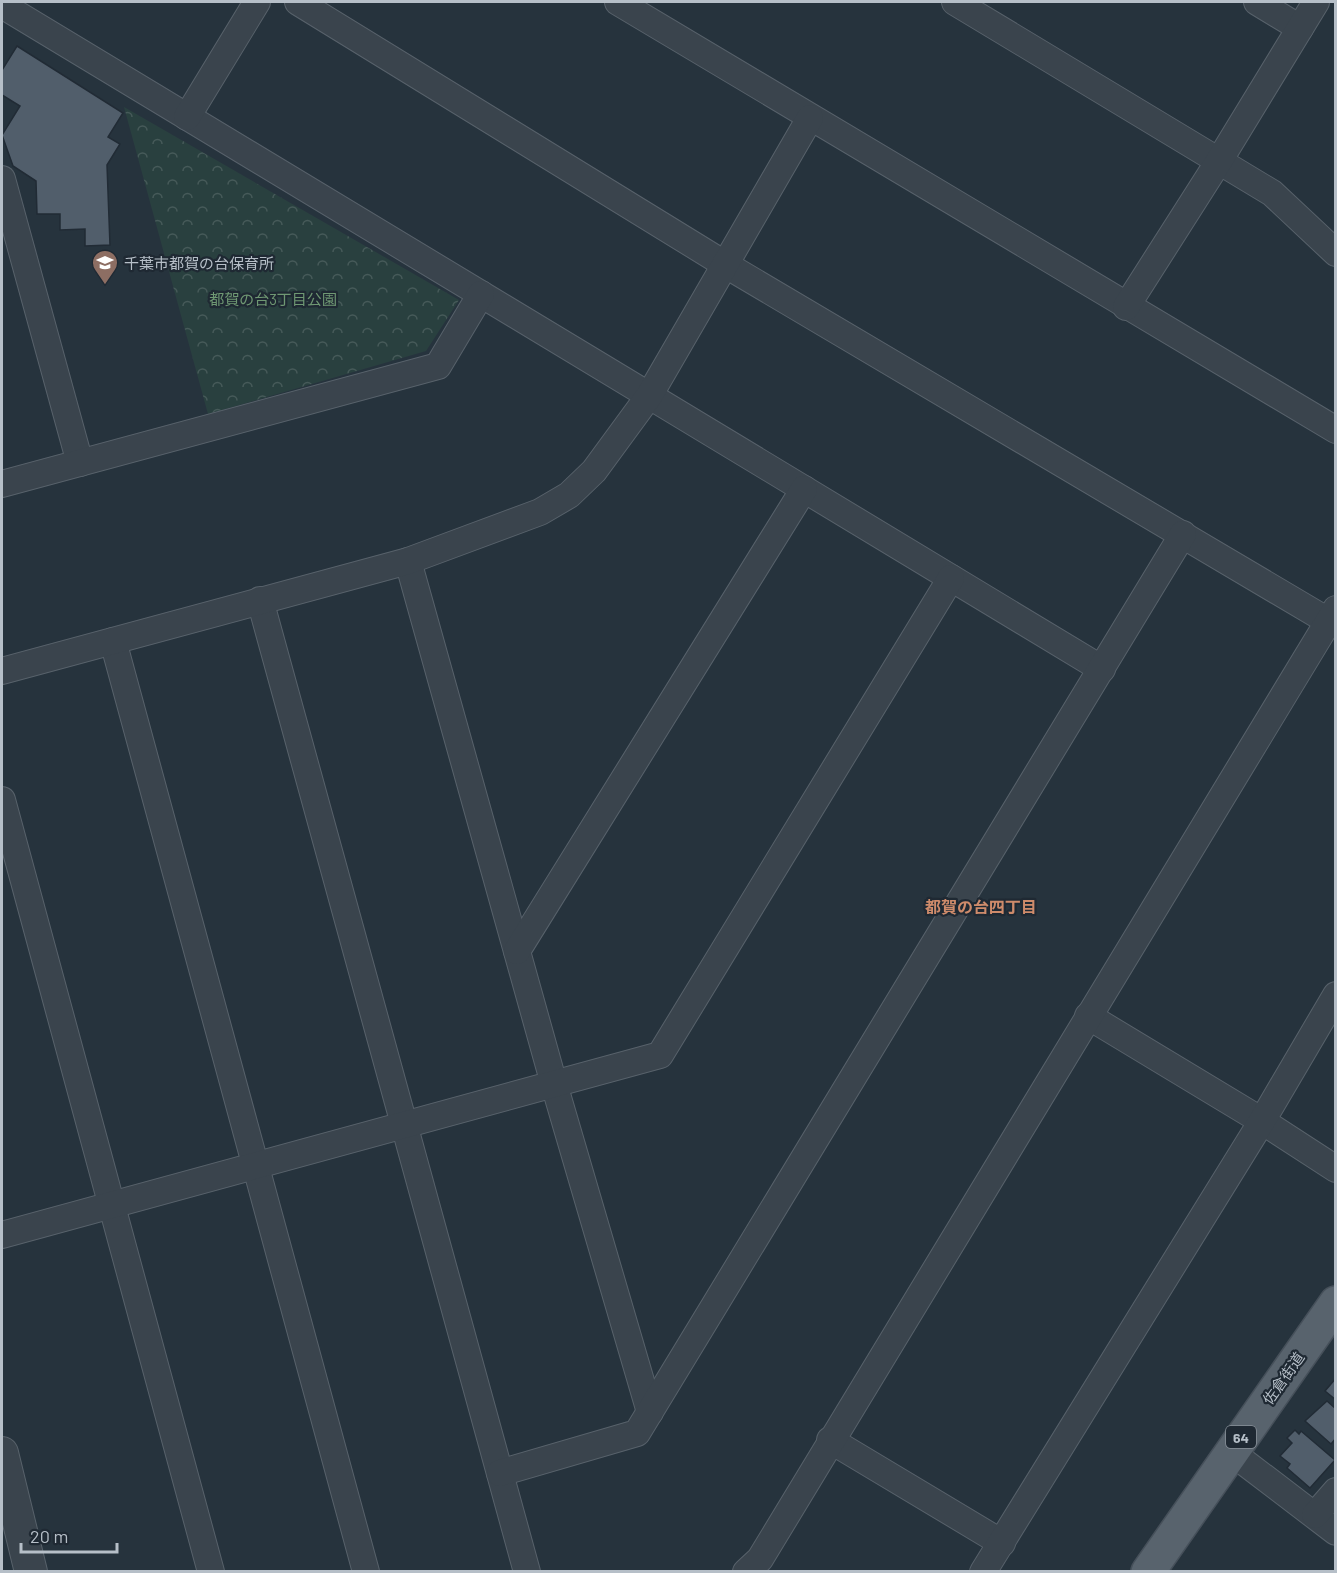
<svg xmlns="http://www.w3.org/2000/svg" width="1337" height="1573" font-family="Barlow,'Noto Sans JP',sans-serif">
  <style>
    .park { fill: url(#park-crowns) }
    .building { fill: #515e6b; stroke: #212b35; stroke-width: 1.5 }
    .lines { fill: none; stroke-linecap: round; stroke-linejoin: round }
    .minor-casing { stroke: #58626b; stroke-width: 28 }
    .tertiary-casing { stroke: #58626b; stroke-width: 34 }
    .primary-casing { stroke: #46505a; stroke-width: 36 }
    .minor { stroke: #3a444d; stroke-width: 26 }
    .tertiary { stroke: #3a444d; stroke-width: 32 }
    .primary { stroke: #58636d; stroke-width: 33 }
    .labels { text-anchor: middle; dominant-baseline: central; stroke-width: 4.5; stroke-linejoin: round; paint-order: stroke }
    .shield { fill: #1f2933; stroke: #89929b; stroke-width: 1.5 }
    .shield-label { font-size: 14px; font-weight: bold; fill: #b6bfc8 }
    .poi-label { font-size: 15px; fill: #b6bfc8; stroke: #1f2933; text-anchor: start }
    .park-label { font-size: 15px; fill: #6f9873; stroke: #1f2933 }
    .street-label { font-size: 15px; fill: #b6bfc8; stroke: #1f2933 }
    .neighbourhood-label { font-size: 16px; font-weight: bold; fill: #ce8b6b; stroke: #1f2933 }
  </style>
  <defs>
    <pattern id="park-crowns" width="20" height="18" patternUnits="userSpaceOnUse" patternTransform="scale(1.5)"><rect width="20" height="18" fill="#29403f"/><path d="M2 6a3 3 0 1 1 6 0M12 15a3 3 0 1 1 6 0" fill="none" stroke="#465a59"/></pattern>
  </defs>
  <rect width="100%" height="100%" fill="#26333d"/>
  <polygon class="park" points="124,107 459,300 426,351 208,414"/>
  <g class="building">
    <polygon points="17,46 123,113 108,137 120,144 107,165 110,245 85,246 85,229 60,230 60,214 37,214 36,181 13,166 2,135 20,106 2,95 2,70"/>
    <polygon points="1336,1378 1336,1400 1325,1391"/>
    <polygon points="1327,1401 1336,1409 1336,1438 1331,1444 1305,1421"/>
    <polygon points="1295,1430 1299,1434 1301,1431 1335,1460 1310,1488 1287,1468 1290,1464 1280,1456 1292,1443 1287,1438"/>
  </g>
  <g class="lines">
    <defs>
      <g id="minor">
        <polyline points="298,2 726,265 1328,621"/>
        <polyline points="618,2 1336,430"/>
        <polyline points="955,2 1272,193 1336,253"/>
        <polyline points="1257,2 1300,28"/>
        <polyline points="2,5 1102,669"/>
        <polyline points="187,117 257,2"/>
        <polyline points="2,179 80,463"/>
        <polyline points="1126,307 1219,161 1316,2"/>
        <polyline points="2,484 438,366 481,294"/>
        <polyline points="408,561 554,1084 650,1412"/>
        <polyline points="260,600 527,1572"/>
        <polyline points="113,641 366,1572"/>
        <polyline points="2,671 408,561 540,512 569,495 594,471 649,396 810,118"/>
        <polyline points="2,800 211,1572"/>
        <polyline points="517,951 804,489"/>
        <polyline points="1088,1016 1262,1121 1336,1169"/>
        <polyline points="2,1235 660,1055 951,578"/>
        <polyline points="830,1440 1002,1543"/>
        <polyline points="1231,1452 1336,1532"/>
        <polyline points="500,1473 637,1433 1183,534"/>
        <polyline points="1315,1515 1336,1491"/>
        <polyline points="746,1572 760,1559 1336,609"/>
        <polyline points="983,1572 1262,1121 1336,995"/>
      </g>
      <polyline id="tertiary" points="2,1453 31,1572"/>
      <polyline id="primary" points="1148,1572 1336,1303"/>
    </defs>
    <use href="#minor" class="minor-casing"/>
    <use href="#tertiary" class="tertiary-casing"/>
    <use href="#primary" class="primary-casing"/>
    <use href="#minor" class="minor"/>
    <use href="#tertiary" class="tertiary"/>
    <use href="#primary" class="primary"/>
  </g>
  <defs>
    <symbol id="school-pin" viewBox="-11 -11 22 30"><path d="M0 17L-7.5 6A9.5 9.5 0 1 1 7.5 6Z" fill="#8d6e63" stroke="#1f2933"/><path d="M0-5L7-2L0 1L-7-2ZM-4 1L0 2.5L4 1V4Q0 6-4 4Z" fill="#fff"/></symbol>
  </defs>
  <g fill-rule="evenodd">
    <use href="#school-pin" x="90" y="248" width="30" height="40"/>
  </g>
  <g class="labels">
    <rect class="shield" x="1226" y="1426" width="30" height="22" rx="4.5"/>
    <g class="shield-label">
      <text x="1241" y="1437">64</text>
    </g>
    <g class="poi-label">
      <text x="124" y="263">千葉市都賀の台保育所</text>
    </g>
    <g class="park-label">
      <text x="273" y="299">都賀の台3丁目公園</text>
    </g>
    <g class="street-label">
      <text transform="translate(1283 1378) rotate(-55)">佐倉街道</text>
    </g>
    <g class="neighbourhood-label">
      <text x="981" y="906">都賀の台四丁目</text>
    </g>
  </g>
  <rect width="1337" height="1573" fill="none" stroke="#b6bfc8" stroke-width="6"/>
  <path d="M21 1543v9h96v-9" fill="none" stroke="#b6bfc8" stroke-width="3"/>
  <text x="30" y="1543" font-size="18" fill="#b6bfc8" stroke="#1f2933" stroke-width="4.5" paint-order="stroke">20 m</text>
</svg>
